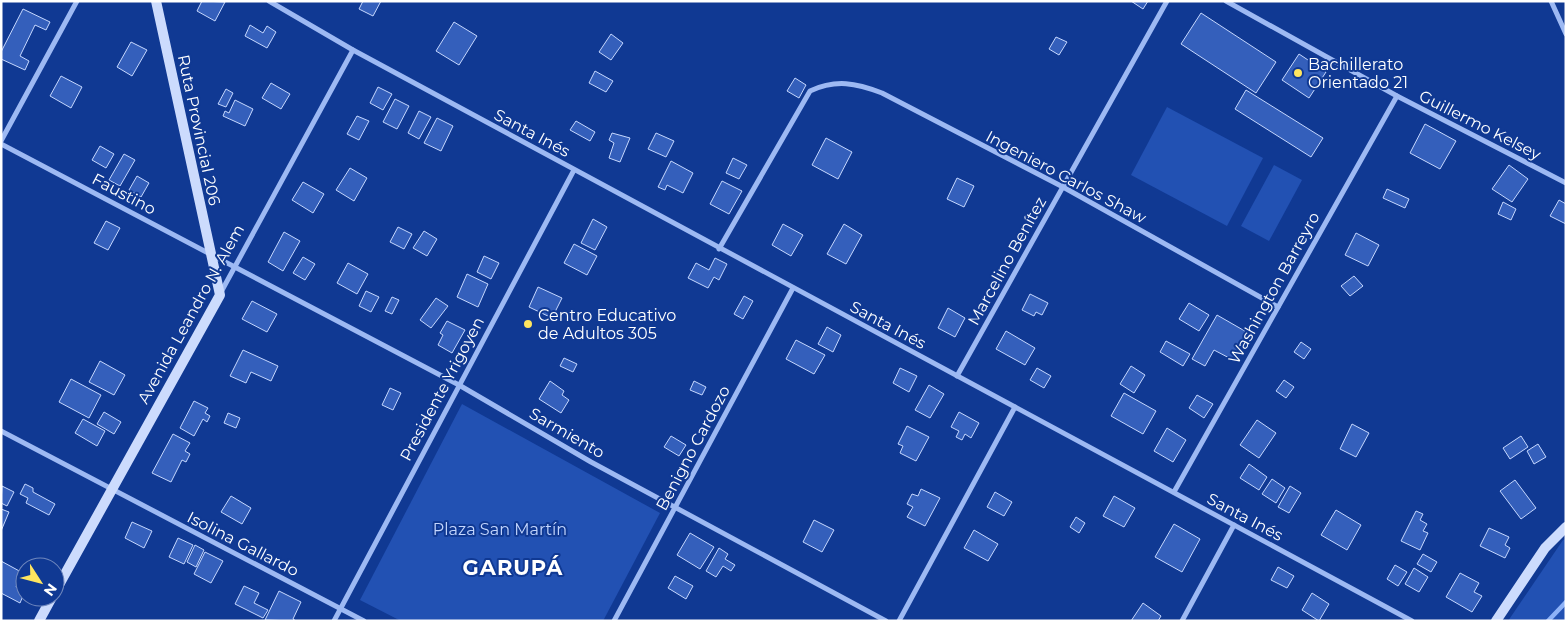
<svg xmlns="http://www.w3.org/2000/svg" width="1567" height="622" font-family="Montserrat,sans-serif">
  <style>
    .park { fill: #2251b3 }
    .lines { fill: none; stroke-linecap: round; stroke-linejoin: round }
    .stream { stroke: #8eb2f7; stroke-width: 4.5 }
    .building { fill: #345fbb; stroke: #c5d7fe }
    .minor { stroke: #9db9f3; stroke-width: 5 }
    .secondary { stroke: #ccdbfd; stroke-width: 10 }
    .poi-dot { fill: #ffe55f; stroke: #103993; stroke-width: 2 }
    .labels { text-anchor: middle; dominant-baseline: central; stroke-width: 4; stroke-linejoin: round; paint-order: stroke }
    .poi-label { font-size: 16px; fill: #fff; stroke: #103993; text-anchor: start }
    .street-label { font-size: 16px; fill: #fff; stroke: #103993 }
    .park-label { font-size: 16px; fill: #c5d7fe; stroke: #103993 }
    .district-label { font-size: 21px; font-weight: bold; letter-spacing: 1px; fill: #fff; stroke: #103993 }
  </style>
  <rect width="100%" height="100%" fill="#103993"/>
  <g class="park">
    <polygon points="1167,107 1263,158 1227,226 1131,175"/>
    <polygon points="1274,165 1302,180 1269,241 1241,226"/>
    <polygon points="462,404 660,513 603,621 401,621 360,600"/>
    <polygon points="1566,539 1566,621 1508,621 1563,540"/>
  </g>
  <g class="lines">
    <polyline class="stream" points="1548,621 1566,602"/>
  </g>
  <g class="building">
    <polygon points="202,1 225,2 215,21 197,11"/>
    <polygon points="363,1 381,1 373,16 359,9"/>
    <polygon points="1131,1 1148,1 1143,9"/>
    <polygon points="23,9 50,22 46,30 35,25 20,56 29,61 25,70 1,59 1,52"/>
    <polygon points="1201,13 1276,62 1256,93 1181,44"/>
    <polygon points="454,22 477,36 459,65 436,51"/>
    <polygon points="250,25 263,33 267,26 276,32 267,48 245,36"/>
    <polygon points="611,34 623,43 611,60 599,52"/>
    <polygon points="1056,37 1067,42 1059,55 1049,49"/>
    <polygon points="131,42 147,50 132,76 117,67"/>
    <polygon points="1299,54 1326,72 1309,98 1282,80"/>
    <polygon points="595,71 613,81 606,92 589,83"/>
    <polygon points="61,76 82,87 71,108 50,96"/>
    <polygon points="795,78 806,85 799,98 787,91"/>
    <polygon points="271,83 290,94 281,109 262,98"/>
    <polygon points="378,87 392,94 383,110 370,103"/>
    <polygon points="226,89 233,93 226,107 218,104"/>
    <polygon points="1246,90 1323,138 1311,157 1235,109"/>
    <polygon points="395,99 409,106 397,129 383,122"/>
    <polygon points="235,100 253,109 245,126 223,116 225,111 229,113"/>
    <polygon points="419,111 431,117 419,139 408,133"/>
    <polygon points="357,116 369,121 359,140 347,134"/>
    <polygon points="437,118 453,126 441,151 424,143"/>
    <polygon points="576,121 595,132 590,141 570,130"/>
    <polygon points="1425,124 1456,141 1440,169 1410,153"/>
    <polygon points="612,133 630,138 620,162 609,158 614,143 609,140"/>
    <polygon points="656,133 674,141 666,157 648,149"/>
    <polygon points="826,138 852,152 838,179 812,165"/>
    <polygon points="100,146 114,154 106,168 92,160"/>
    <polygon points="124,154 135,160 120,186 109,180"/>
    <polygon points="733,158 747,165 739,179 726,173"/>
    <polygon points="671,161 693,173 683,193 667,185 665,190 658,187"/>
    <polygon points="1509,165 1528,179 1512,202 1492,189"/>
    <polygon points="350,168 367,178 354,201 336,190"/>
    <polygon points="137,176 149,183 141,197 129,190"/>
    <polygon points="957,178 974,186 964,207 947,199"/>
    <polygon points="722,181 742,191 729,214 710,204"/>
    <polygon points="303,182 324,194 313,213 292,200"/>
    <polygon points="1387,189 1409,199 1405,208 1383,198"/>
    <polygon points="1559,200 1566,204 1566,224 1550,216"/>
    <polygon points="1503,202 1516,209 1511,220 1498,214"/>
    <polygon points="593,219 607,227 595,250 581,243"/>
    <polygon points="106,221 120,228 108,250 94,243"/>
    <polygon points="783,224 803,235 791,256 772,245"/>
    <polygon points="844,224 862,235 846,264 827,254"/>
    <polygon points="398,227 412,234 404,249 390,242"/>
    <polygon points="424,231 437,239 427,256 413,248"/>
    <polygon points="284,232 300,241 283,271 268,262"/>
    <polygon points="1356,233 1379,245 1368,266 1345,255"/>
    <polygon points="574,244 597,256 587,275 564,263"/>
    <polygon points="484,256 499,263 491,279 477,272"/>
    <polygon points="303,257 315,264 305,280 293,273"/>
    <polygon points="715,258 727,264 719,280 714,277 708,288 688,278 696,263 709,270"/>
    <polygon points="348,263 368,274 357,294 337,283"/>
    <polygon points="467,274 488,284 478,307 457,297"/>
    <polygon points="1354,276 1363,286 1350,296 1341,286"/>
    <polygon points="538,287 562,298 552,318 529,307"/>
    <polygon points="366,291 379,297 371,312 359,306"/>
    <polygon points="1030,294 1048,303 1042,315 1036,312 1034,316 1022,310"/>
    <polygon points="744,296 753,301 743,319 734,314"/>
    <polygon points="392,297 399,300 392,314 385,311"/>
    <polygon points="436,298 448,306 431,328 420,320"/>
    <polygon points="252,301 277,314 267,332 242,319"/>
    <polygon points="1189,303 1209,315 1199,331 1179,319"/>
    <polygon points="948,308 965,318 955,337 938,328"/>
    <polygon points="1217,315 1250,334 1235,361 1214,350 1205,366 1192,359"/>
    <polygon points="447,321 465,330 452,353 438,345 443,335 440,333"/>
    <polygon points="827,327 841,335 833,352 818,344"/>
    <polygon points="1006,331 1035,348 1025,365 996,349"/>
    <polygon points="796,340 825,355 814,374 786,359"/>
    <polygon points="1166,341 1190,354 1183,366 1160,352"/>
    <polygon points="1301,342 1311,349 1304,359 1294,352"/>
    <polygon points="243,350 278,366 271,381 251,372 246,383 230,376"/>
    <polygon points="564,358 577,364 573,372 560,366"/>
    <polygon points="100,361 125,375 114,395 89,382"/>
    <polygon points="1131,366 1145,375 1134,393 1120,384"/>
    <polygon points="900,368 917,376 909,392 893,383"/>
    <polygon points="1037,368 1051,376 1044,388 1030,380"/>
    <polygon points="71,379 101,395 89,418 59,402"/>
    <polygon points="1284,380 1294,387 1286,398 1276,391"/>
    <polygon points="550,381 564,391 562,395 569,400 561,413 539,399"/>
    <polygon points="694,381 706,387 702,395 690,390"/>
    <polygon points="929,385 944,394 930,418 915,410"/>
    <polygon points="390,388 401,393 393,410 382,405"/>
    <polygon points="1124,393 1156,411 1143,434 1111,416"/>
    <polygon points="1197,395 1213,404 1204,418 1189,408"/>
    <polygon points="194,401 208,408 205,413 210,416 207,422 203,419 194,436 180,428"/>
    <polygon points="104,412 121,422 114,434 97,424"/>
    <polygon points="959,412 979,423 971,438 965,434 962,440 956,437 959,431 951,427"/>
    <polygon points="228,413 240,418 236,428 224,423"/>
    <polygon points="83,419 105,431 97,446 75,433"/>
    <polygon points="1257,420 1276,433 1259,458 1240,445"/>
    <polygon points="1352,424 1369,433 1356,457 1340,449"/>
    <polygon points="907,426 929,437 916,461 900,453 903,446 898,444"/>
    <polygon points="1167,428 1186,440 1173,462 1154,451"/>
    <polygon points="173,434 190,443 185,451 190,454 186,462 182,460 171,482 152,473"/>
    <polygon points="671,436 686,445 679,456 664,447"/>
    <polygon points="1521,436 1528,447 1510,459 1503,448"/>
    <polygon points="1538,444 1546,457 1534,464 1527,451"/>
    <polygon points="1249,464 1267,477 1259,490 1240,478"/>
    <polygon points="1272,479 1285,488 1276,503 1262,494"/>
    <polygon points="1515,480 1536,508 1521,519 1500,491"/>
    <polygon points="25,484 33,488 33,492 55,504 49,515 26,503 28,498 20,494"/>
    <polygon points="2,486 14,492 7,506 1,503"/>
    <polygon points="1290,486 1301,493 1289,513 1278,507"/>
    <polygon points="921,489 940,498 925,526 907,517 913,507 907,504 912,494 918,496"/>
    <polygon points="995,492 1012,502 1004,516 987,507"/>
    <polygon points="231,496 251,508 242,524 221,512"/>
    <polygon points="1114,496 1135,508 1124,527 1103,516"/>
    <polygon points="1,509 9,512 1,531"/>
    <polygon points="1336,510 1361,525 1347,550 1321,535"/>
    <polygon points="1416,511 1423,514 1420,520 1427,524 1423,531 1428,533 1420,550 1401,541"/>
    <polygon points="1076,517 1085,523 1079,533 1070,527"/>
    <polygon points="814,520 834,530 822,552 803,542"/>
    <polygon points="132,522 152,531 144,548 125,538"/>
    <polygon points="1174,524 1200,539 1182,572 1155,557"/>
    <polygon points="1489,528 1509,537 1505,545 1510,548 1505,558 1480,546"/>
    <polygon points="974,530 998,544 988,561 964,548"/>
    <polygon points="690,533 714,547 700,569 677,555"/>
    <polygon points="178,538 193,545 184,564 169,557"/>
    <polygon points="195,545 204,550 196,567 187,562"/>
    <polygon points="719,548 728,554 725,559 735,565 731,571 723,566 716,577 706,571"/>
    <polygon points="205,552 223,561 211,583 194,574"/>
    <polygon points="1423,554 1437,562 1431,572 1417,564"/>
    <polygon points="1,561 23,573 16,587 25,591 20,603 1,593"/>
    <polygon points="1395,565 1407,572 1398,586 1387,579"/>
    <polygon points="1278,567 1294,576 1287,588 1271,580"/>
    <polygon points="1414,568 1428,577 1419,592 1405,584"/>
    <polygon points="1460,573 1479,583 1474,592 1482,596 1472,612 1446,597"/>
    <polygon points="675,576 693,586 686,599 668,588"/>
    <polygon points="244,586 259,593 254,603 268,610 263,618 235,604"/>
    <polygon points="279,591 301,602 293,619 296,621 265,620"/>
    <polygon points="1312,593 1329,604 1319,621 1302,610"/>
    <polygon points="1143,603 1161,616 1158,621 1131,621"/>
  </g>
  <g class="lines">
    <g class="minor">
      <polyline points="269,1 353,50 1412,621"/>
      <polyline points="1226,1 1397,96 1566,183"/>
      <polyline points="1551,1 1566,34"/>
      <polyline points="1,141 77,1"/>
      <polyline points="1,144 459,385 591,462 886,621"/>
      <path d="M719,249l91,-158c26,-12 46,-8 72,2l181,94 215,120"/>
      <polyline points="220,294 353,50"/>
      <polyline points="957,376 1167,1"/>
      <polyline points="1,431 364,621"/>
      <polyline points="1174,492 1397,96"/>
      <polyline points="334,621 574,170"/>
      <polyline points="614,621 793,288"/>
      <polyline points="899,621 1015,407"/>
      <polyline points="1182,621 1234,525"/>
    </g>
    <g class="secondary">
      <polyline points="55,592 220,295 156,1"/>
      <polyline points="39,621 52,597"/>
      <polyline points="1496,621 1545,548 1566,527"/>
    </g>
  </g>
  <g class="poi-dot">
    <circle cx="1298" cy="73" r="5"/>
    <circle cx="528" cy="324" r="5"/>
  </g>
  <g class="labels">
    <g class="poi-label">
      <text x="1308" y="64">Bachillerato<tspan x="1308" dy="18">Orientado 21</tspan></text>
      <text x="538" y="315">Centro Educativo<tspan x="538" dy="18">de Adultos 305</tspan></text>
    </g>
    <g class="street-label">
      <text transform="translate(1480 125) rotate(27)">Guillermo Kelsey</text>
      <text transform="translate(199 130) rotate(78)">Ruta Provincial 206</text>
      <text transform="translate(532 133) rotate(28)">Santa Inés</text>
      <text transform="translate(1066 177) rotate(28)">Ingeniero Carlos Shaw</text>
      <text transform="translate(124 194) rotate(28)">Faustino</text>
      <text transform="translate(1007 261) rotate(-61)">Marcelino Benítez</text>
      <text transform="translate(1274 288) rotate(-61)">Washington Barreyro</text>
      <text transform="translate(191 314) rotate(-61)">Avenida Leandro N. Alem</text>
      <text transform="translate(888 325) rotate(28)">Santa Inés</text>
      <text transform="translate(442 389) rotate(-62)">Presidente Yrigoyen</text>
      <text transform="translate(567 433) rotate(30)">Sarmiento</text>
      <text transform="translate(693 448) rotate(-62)">Benigno Cardozo</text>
      <text transform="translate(1245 517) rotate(28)">Santa Inés</text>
      <text transform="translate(243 544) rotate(27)">Isolina Gallardo</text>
    </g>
    <g class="park-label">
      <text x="500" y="529">Plaza San Martín</text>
    </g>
    <g class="district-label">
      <text x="513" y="567">GARUPÁ</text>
    </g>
  </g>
  <rect width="1567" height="622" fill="none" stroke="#ffffff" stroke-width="5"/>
  <g transform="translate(40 582) rotate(126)"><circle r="24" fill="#103993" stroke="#7088be"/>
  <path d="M0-4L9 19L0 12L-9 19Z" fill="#ffe55f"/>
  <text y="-8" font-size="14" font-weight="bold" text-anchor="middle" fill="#ffffff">N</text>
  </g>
</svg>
